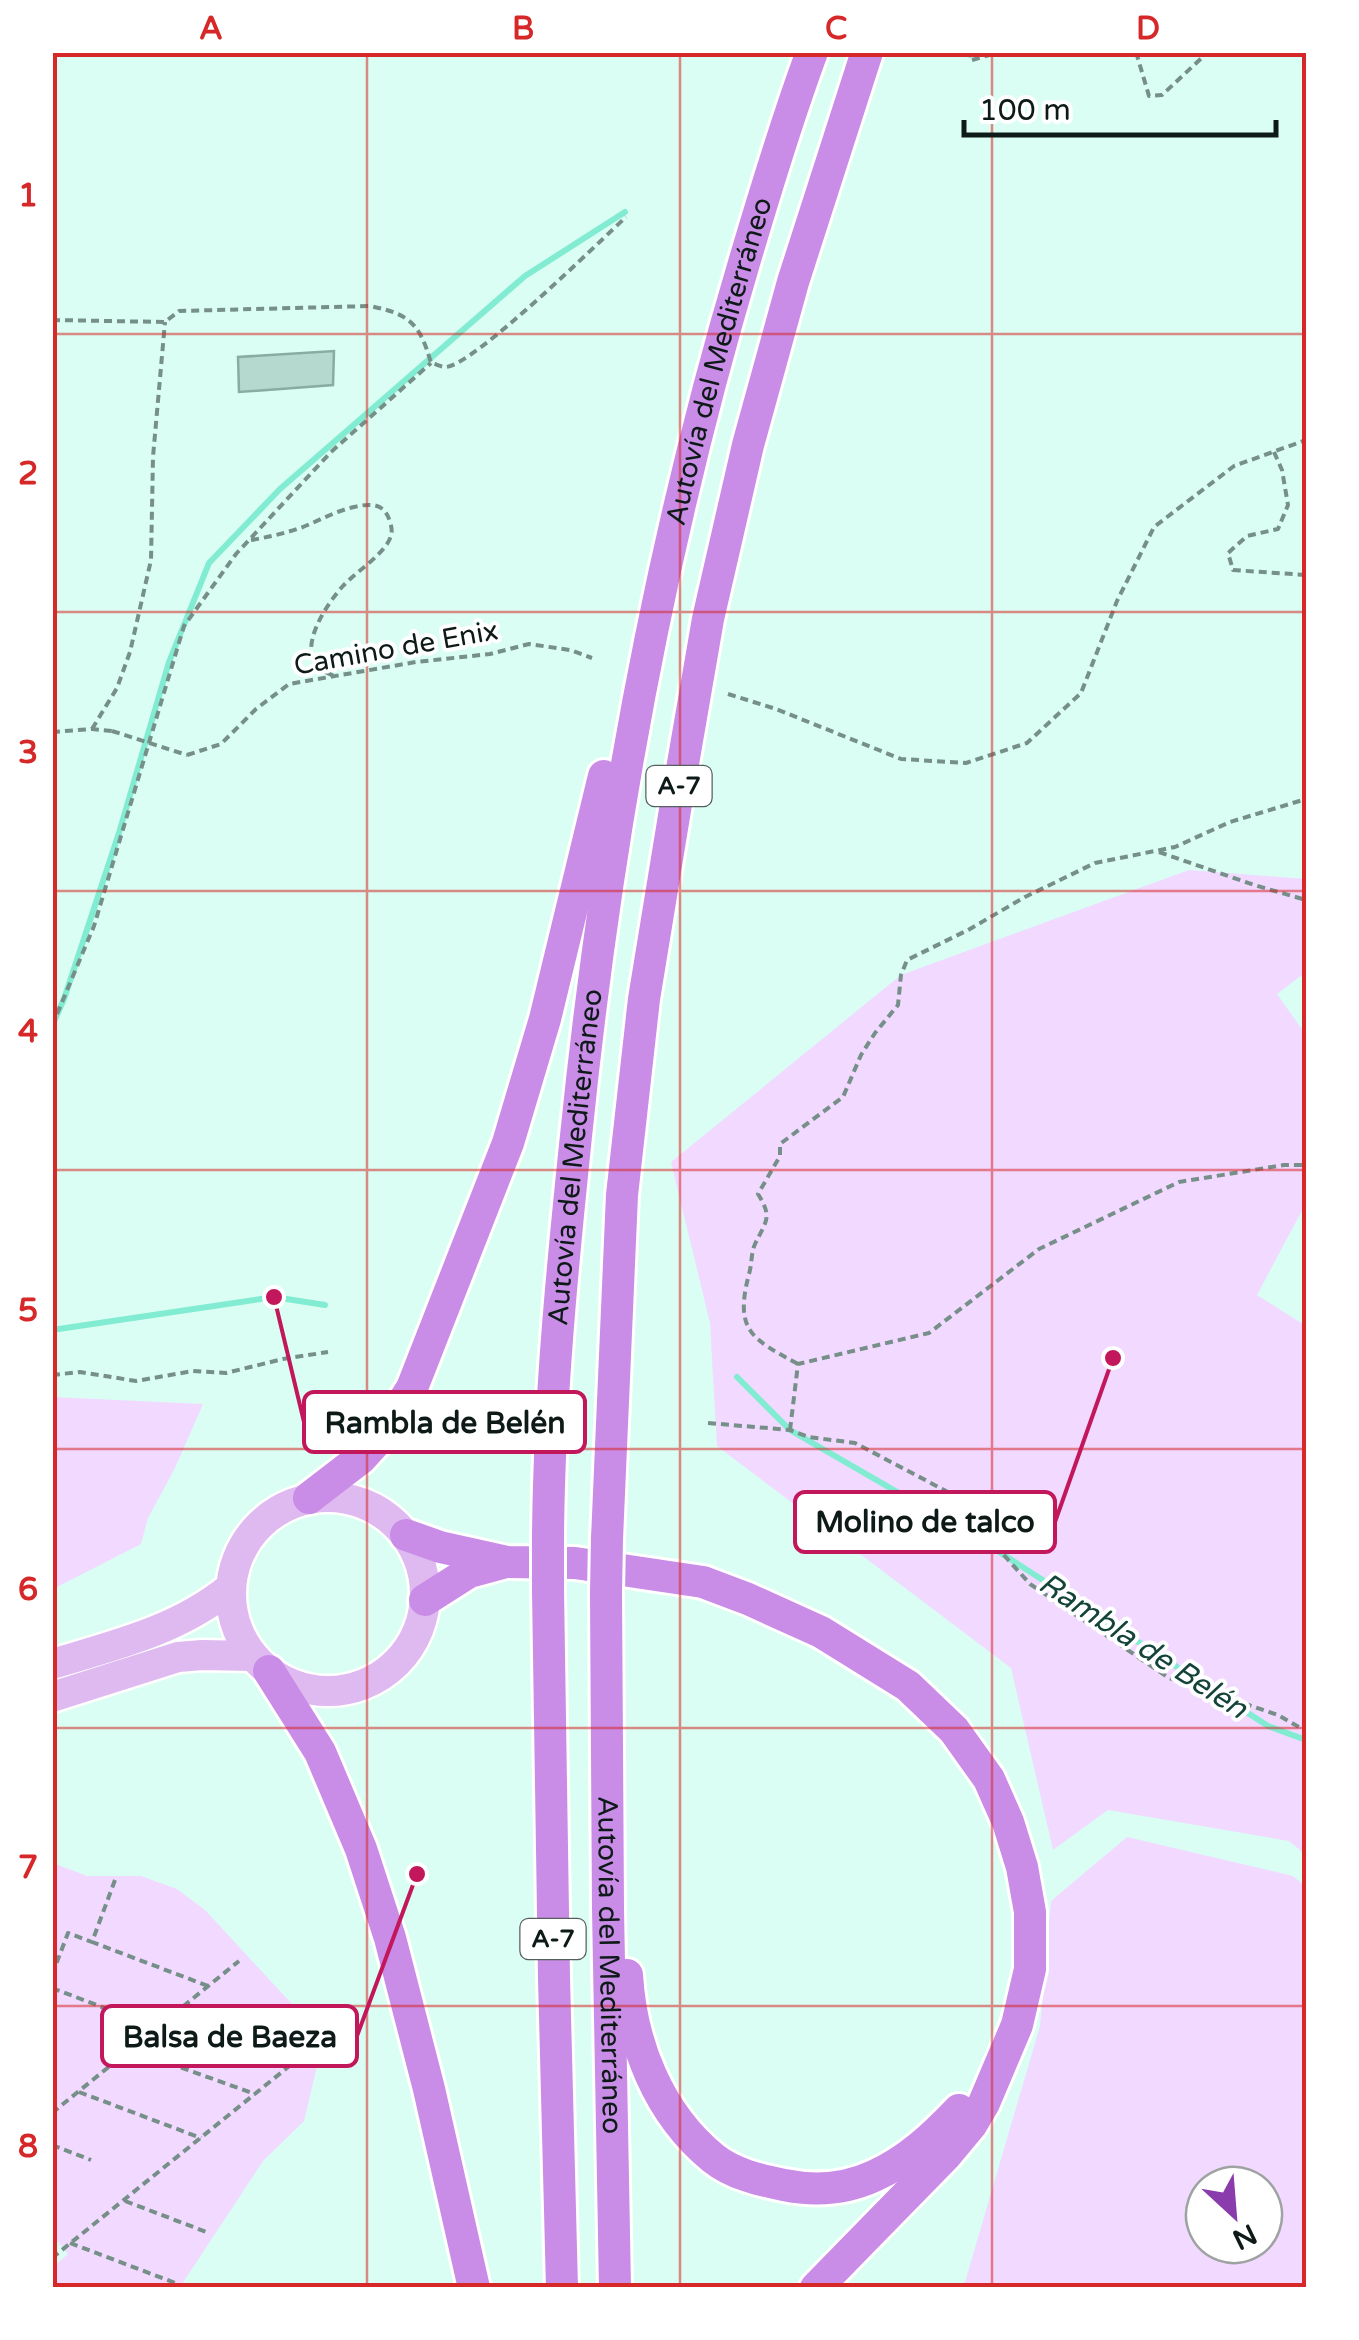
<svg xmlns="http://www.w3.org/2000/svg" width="1359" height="2340" font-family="'Varela Round',sans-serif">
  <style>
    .green { fill: #f2d9ff; fill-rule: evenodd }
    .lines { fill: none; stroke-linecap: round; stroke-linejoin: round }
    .stream { stroke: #82ecd2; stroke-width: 6 }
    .building { fill: #b5d9cf; stroke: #89aca2; stroke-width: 2.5 }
    .primary-casing { stroke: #fff; stroke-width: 35 }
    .highway-casing { stroke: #fff; stroke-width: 38 }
    .path { stroke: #768f88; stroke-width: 4; stroke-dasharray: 8 5; stroke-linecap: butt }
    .primary { stroke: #dfbaf1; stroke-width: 30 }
    .highway { stroke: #c98ce7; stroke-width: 32 }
    .highway-bridge-casing { stroke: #fff; stroke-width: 38; stroke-linecap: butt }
    .path-bridge { stroke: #768f88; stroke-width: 4; stroke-dasharray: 8 5; stroke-linecap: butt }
    .highway-bridge { stroke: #c98ce7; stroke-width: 32 }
    .grid { fill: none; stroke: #d62828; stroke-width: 2.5; stroke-opacity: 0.55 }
    .labels { text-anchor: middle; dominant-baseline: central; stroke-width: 8; stroke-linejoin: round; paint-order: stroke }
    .shield { fill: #fff; stroke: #565f5d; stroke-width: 2.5 }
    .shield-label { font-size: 25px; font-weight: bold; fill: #0d1a17 }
    .street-label { font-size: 28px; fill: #0d1a17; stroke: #fff }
    .water-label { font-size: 30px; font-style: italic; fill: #134339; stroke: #fff }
    .leader { fill: none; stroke: #c2185b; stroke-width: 4 }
    .callout-dot { fill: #c2185b; stroke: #fff; stroke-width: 4 }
    .callout { fill: #fff; stroke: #c2185b; stroke-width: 4 }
    .callout-label { font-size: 30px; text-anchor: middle; font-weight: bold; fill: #0d1a17 }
    .neatline { fill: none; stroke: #d62828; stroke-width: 4 }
    .grid-label { font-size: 32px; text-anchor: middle; font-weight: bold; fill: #d62828 }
  </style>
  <rect width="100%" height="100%" fill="#dafef3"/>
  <g class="green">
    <polygon points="1189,870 1306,879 1306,972 1277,994 1306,1035 1306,1203 1257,1295 1306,1326 1306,1855 1289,1841 1108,1810 1053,1850 1011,1668 717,1446 710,1323 671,1162 901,975"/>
    <polygon points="53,1397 203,1404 175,1468 148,1518 141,1544 53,1589"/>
    <path d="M1127,1837l166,39 13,11v400l-348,1 7,-6 75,-256 11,-125zM1204,2185h60v60h-60z"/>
    <polygon points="53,1863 87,1876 141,1876 177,1889 205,1910 291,2003 322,2045 304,2121 263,2161 180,2287 53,2287 53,2267 68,2254 52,2234"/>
  </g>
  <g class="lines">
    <g class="stream">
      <polyline points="970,55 973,52"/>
      <polyline points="52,1026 64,999 119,833 169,662 209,563 280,489 525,276 625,212"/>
      <polyline points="52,1330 274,1297 325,1305"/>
      <polyline points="737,1377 790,1430 987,1544 1268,1726 1306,1740"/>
    </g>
  </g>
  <polygon class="building" points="334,351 333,385 239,392 238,357"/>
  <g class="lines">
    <defs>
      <g id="primary">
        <circle cx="328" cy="1594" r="97"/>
        <path d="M52,1664c64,-19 127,-34 179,-77"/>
        <polyline points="52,1697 178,1657 202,1655 253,1656"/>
      </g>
      <g id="highway">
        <polyline points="309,1498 361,1458 383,1434 412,1388 508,1143 545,1019 604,776"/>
        <polyline points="406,1535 440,1547 507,1562 575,1563 703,1582 748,1599 821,1632 908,1686 954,1730 989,1779 1008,1822 1022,1867 1030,1912 1030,1969 1017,2025 984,2103 971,2125 946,2155 816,2288"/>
        <path id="s1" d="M548,1538c1,-134 14,-268 28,-402 30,-295 83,-588 168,-873 21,-71 42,-141 68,-211"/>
        <polyline points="607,1539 622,1195 644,999 676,804 708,619 748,445 793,282 867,52"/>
        <polyline points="548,1590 554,1977 562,2288"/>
        <path id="s2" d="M606,1593l2,316 7,379"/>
        <polyline points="425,1600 469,1572 506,1562"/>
        <polyline points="269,1671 320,1752 361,1849 390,1938 429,2089 474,2288"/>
        <path d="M627,1975c4,68 31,138 86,183 20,16 46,22 71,27 30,6 62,4 90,-9 34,-15 60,-40 85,-66"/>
      </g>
    </defs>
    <use href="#primary" class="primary-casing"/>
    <use href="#highway" class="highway-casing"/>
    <g class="path">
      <polyline points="1136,52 1149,96 1162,95 1208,52"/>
      <polyline points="972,60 1000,52"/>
      <path d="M52,320l113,2 14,-11 191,-5c40,8 50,18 61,57 5,1 10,4 15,4 28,-2 153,-125 180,-150"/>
      <polyline points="1274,452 1282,470 1288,505 1278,529 1247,536 1228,553 1233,570 1306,575"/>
      <path d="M251,540c18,-3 35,-7 52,-13 17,-7 33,-16 51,-20 17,-4 31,-4 36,15 3,9 2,14 -3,22 -12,17 -30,27 -45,43 -15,17 -46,62 -22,82 1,1 12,6 14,7"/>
      <polyline points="728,694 776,709 901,759 966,763 1027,743 1081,693 1117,601 1154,527 1234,466 1306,440"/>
      <polyline points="92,729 117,688 130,652 151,560 153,457 165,322"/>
      <polyline points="52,732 92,729 112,731"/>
      <polyline points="187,755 221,744 256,709 289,684 416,662 490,654 529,644 570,650 592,658"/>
      <polyline points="1159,852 1254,885 1306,900"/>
      <polyline points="52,1026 94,926 184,626 236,554 331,452 431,363"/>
      <path d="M798,1364c-46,-25 -64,-33 -49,-90 3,-10 2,-21 6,-30 11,-23 18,-26 3,-50l22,-38v-12l63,-47 18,-42 14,-22 23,-28 3,-30 6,-15 61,-30 57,-33 70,-34 80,-16 55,-25 76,-23"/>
      <polyline points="52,1375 80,1372 136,1381 193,1371 226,1373 283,1359 328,1352"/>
      <polyline points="708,1423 790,1430 809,1437 855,1443 946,1491 1030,1584 1169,1678 1278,1715 1306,1731"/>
      <polyline points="790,1430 798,1364 929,1333 1039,1249 1179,1182 1284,1165 1306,1165"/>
      <polyline points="115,1880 92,1942 208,1986"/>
      <polyline points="52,1975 68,1933 92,1942"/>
      <polyline points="52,1988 157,2028"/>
      <polyline points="132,2050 255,2094"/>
      <polyline points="79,2092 201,2138"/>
      <polyline points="52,2113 239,1961"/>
      <polyline points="52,2145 91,2160"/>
      <polyline points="125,2201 209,2233"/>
      <polyline points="70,2243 178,2284"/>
      <polyline points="52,2258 298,2059"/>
    </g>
    <use href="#primary" class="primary"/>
    <use href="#highway" class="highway"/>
    <defs>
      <g id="highway-bridge">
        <polyline points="548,1538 548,1590"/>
        <polyline points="606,1593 607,1539"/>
      </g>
    </defs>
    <use href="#highway-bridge" class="highway-bridge-casing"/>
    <polyline class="path-bridge" points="112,731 187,755"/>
    <use href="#highway-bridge" class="highway-bridge"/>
  </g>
  <path class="grid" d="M367,52v2236M680,52v2236M992,52v2236M52,334h1254M52,612h1254M52,891h1254M52,1170h1254M52,1449h1254M52,1728h1254M52,2006h1254"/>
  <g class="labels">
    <g class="shield">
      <rect x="646.5" y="766" width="65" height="40" rx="8"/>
      <rect x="520.5" y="1919" width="65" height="40" rx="8"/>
    </g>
    <g class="shield-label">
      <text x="679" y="786">A-7</text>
      <text x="553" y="1939">A-7</text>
    </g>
    <g class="street-label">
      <text stroke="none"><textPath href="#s1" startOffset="1192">Autovía del Mediterráneo</textPath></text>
      <text transform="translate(396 648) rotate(-10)">Camino de Enix</text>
      <text stroke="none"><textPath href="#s1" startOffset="382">Autovía del Mediterráneo</textPath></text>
      <text stroke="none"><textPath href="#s2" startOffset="372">Autovía del Mediterráneo</textPath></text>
    </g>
    <g class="water-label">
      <text transform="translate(1143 1646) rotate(33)">Rambla de Belén</text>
    </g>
  </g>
  <path class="leader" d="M274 1297L304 1422M1113 1358L1055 1522M417 1874L357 2036"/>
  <g class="callout-dot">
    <circle cx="274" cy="1297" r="10"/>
    <circle cx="1113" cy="1358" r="10"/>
    <circle cx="417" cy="1874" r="10"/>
  </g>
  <g class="callout">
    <rect x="304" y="1392" width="281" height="60" rx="10"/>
    <rect x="795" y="1492" width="260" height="60" rx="10"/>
    <rect x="102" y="2006" width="255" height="60" rx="10"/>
  </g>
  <g class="callout-label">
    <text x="445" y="1433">Rambla de Belén</text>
    <text x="925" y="1532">Molino de talco</text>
    <text x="230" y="2047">Balsa de Baeza</text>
  </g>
  <rect width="1359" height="2340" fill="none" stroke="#ffffff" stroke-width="110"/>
  <g transform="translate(1234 2215) rotate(154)"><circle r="48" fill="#ffffff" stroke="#9ea3a2" stroke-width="2.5"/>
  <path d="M0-8L18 38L0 25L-18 38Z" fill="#8b3cac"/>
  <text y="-15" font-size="28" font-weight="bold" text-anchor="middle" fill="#0d1a17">N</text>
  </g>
  <path d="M964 120v15h312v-15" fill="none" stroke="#0d1a17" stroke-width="5"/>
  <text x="979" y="120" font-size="30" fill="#0d1a17" stroke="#ffffff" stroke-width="8" paint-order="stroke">100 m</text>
  <rect x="55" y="55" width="1249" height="2230" class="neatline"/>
  <g class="grid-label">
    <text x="211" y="39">A</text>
    <text x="523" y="39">B</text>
    <text x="836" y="39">C</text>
    <text x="1148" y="39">D</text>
    <text x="28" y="206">1</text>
    <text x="28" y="484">2</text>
    <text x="28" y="763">3</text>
    <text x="28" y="1042">4</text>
    <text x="28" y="1321">5</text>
    <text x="28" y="1600">6</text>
    <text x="28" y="1878">7</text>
    <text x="28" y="2157">8</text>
  </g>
</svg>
